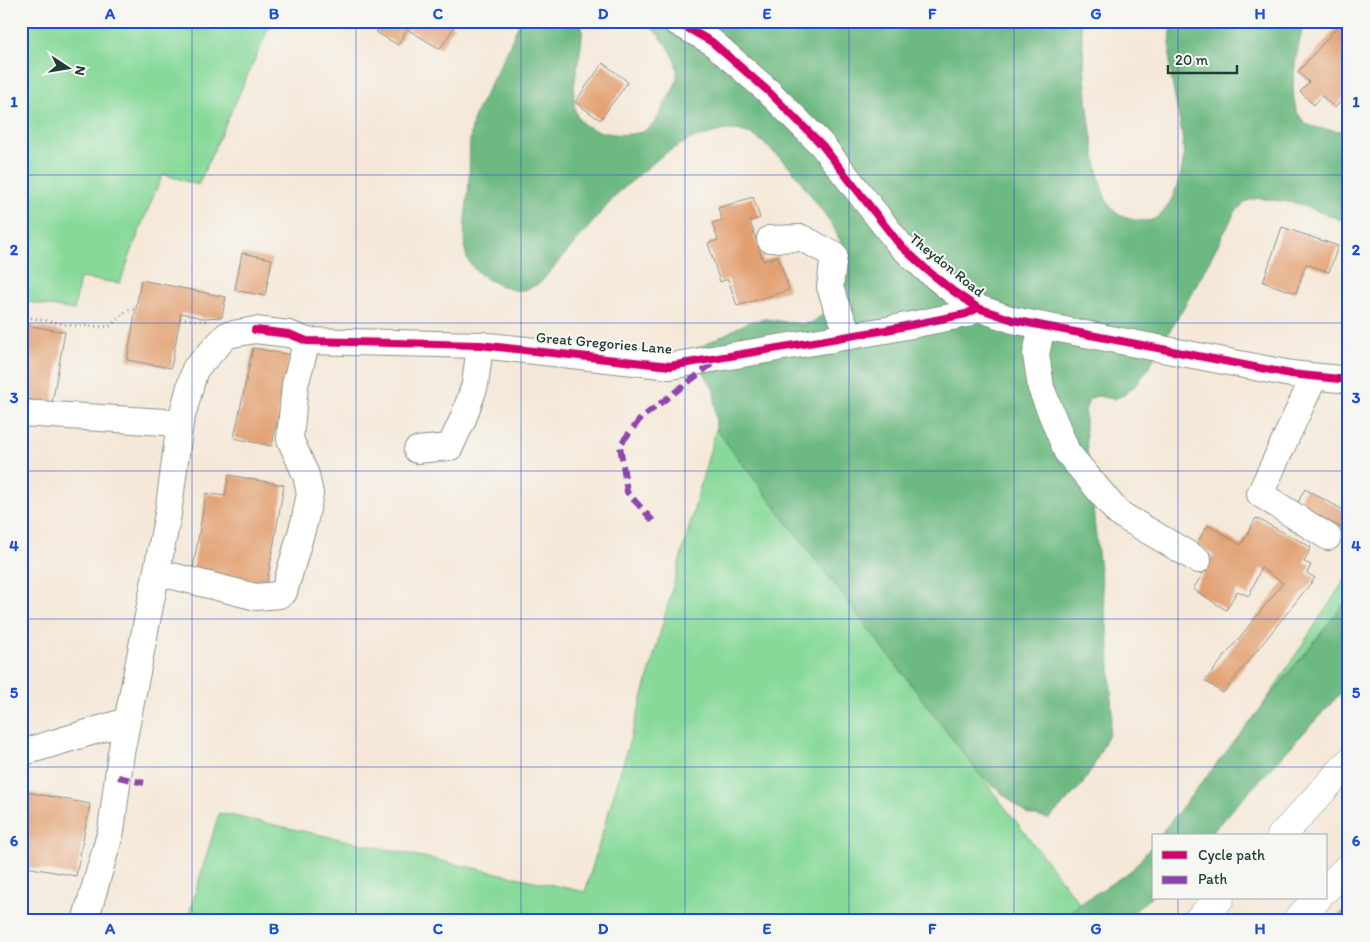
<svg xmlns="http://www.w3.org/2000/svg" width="1370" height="942" font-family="Itim,sans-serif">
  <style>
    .green { fill: #87d99a; stroke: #538b67 }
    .forest { fill: #6db982; stroke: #467b5b }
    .building { fill: #e29f6f }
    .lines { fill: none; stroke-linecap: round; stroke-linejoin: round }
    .minor-casing { stroke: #8a9286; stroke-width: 28 }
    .highway-casing { stroke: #8a9286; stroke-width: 29 }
    .path { stroke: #8a9286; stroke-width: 3; stroke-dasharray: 1 4; stroke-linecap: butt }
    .minor { stroke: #fff; stroke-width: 26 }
    .highway { stroke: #fff; stroke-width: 28 }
    .quiet { stroke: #8e44ad; stroke-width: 6; stroke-dasharray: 12 6; stroke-linecap: butt }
    .cycleway-casing { stroke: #f6f6f2; stroke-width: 11 }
    .cycleway { stroke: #d6006c; stroke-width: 8 }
    .grid { fill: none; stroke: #1d4ed8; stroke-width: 1; stroke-opacity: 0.55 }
    .labels { text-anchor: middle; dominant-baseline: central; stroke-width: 4; stroke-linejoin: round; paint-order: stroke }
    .street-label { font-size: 15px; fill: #1f3d34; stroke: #f6f6f2 }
    .neatline { fill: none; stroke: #1d4ed8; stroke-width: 2 }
    .grid-label { font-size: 16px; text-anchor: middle; font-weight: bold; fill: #1d4ed8 }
  </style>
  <rect width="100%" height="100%" fill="#f6f6f2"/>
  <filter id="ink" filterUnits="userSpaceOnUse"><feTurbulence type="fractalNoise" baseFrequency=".02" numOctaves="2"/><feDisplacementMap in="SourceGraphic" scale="10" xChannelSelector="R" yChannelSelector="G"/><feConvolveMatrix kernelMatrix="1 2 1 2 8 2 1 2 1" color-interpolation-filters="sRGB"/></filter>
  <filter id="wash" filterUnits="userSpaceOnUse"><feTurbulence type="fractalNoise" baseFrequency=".0096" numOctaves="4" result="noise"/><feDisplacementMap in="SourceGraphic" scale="20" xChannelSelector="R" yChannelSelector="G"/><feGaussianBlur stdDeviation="1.12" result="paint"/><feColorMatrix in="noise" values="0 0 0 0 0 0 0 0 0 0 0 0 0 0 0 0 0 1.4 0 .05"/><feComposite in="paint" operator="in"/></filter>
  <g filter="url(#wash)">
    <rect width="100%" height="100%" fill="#f5e8d8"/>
    <g class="green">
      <polygon points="21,21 272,21 198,185 163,174 143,221 120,283 80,278 74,310 21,301"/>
      <polygon points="716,429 980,775 1080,904 1059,921 187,921 219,813 585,892 646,685"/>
      <polygon points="1349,573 1349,598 1263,705"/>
    </g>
    <g class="forest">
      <path d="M520,21h61c6,27 -15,67 -4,95 8,19 57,24 72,12 8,-6 12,-17 17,-26 3,-6 8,-13 10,-20 7,-23 -16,-47 -32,-61h437c3,46 6,91 14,136 4,18 6,40 19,54 7,7 22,10 32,10 22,-1 31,-34 36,-52 6,-27 -8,-67 -11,-95 -2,-17 -1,-35 1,-53h132c-5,26 -25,91 7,105 11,4 26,4 38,6v91l-53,-20 -38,-5 -11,3 -12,11 -38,72 -48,83 -12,17 -13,11 -10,4 -17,-3 -8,3 -4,12v16l10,101 14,115 3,71 -3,19 -17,36 -10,16 -33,34 -22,-5 -47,-39 -264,-346 -2,-39 -10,-17 -8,-24 53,-27 16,-3 35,5 11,-1 11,-8 7,-12 14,-43 -3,-19 -7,-15 -42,-58 -30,-27 -10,-7 -14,-4h-12l-34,9 -27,15 -45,38 -78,90c-20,13 -30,9 -50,-1 -11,-6 -22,-14 -25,-27 -5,-18 2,-52 3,-72 1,-22 -1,-44 5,-64 4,-11 10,-21 15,-31 11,-22 22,-43 31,-66z"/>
      <polygon points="1349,598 1349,684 1208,836 1159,836"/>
      <polygon points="1154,843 1154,894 1124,921 1059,921 1080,904 1132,870"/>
      <polygon points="1349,905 1349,921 1334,921"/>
    </g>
    <g id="blocks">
      <g class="building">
        <polygon points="383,21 444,21 454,27 440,49 407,29 398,45 376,32"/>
        <polygon points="1339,25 1349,34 1349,92 1335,108 1322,96 1314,105 1300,92 1309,82 1298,72"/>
        <polygon points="603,63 628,82 600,120 575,102"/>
        <polygon points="753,197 760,218 750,221 763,261 778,256 789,290 737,306 728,279 720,282 708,243 718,240 712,223 722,220 718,208"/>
        <polygon points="1282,227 1338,246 1329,272 1306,264 1296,293 1263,282"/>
        <polygon points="242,253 272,259 265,296 235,290"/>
        <polygon points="141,280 226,297 222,317 203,318 181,313 171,368 127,360"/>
        <polygon points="21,324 65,332 52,403 21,398"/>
        <polygon points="253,348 290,355 272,446 234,438"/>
        <polygon points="229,475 284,485 266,588 192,574 206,493 225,496"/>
        <polygon points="1305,489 1349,513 1349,523 1345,530 1297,504"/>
        <polygon points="1256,518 1311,547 1304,562 1311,565 1307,573 1315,578 1223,693 1205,681 1283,583 1261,568 1249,596 1237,591 1226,610 1193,589 1214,556 1197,543 1208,525 1241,545"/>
        <polygon points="21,791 90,804 76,876 21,866"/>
      </g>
    </g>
  </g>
  <g filter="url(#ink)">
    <use href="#blocks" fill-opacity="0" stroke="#8a9286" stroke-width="1"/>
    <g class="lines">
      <defs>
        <g id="minor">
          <polyline points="675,21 712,42 768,91 822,145 900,245 927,270 953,291 978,308 1013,320 1291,374 1349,380"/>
          <polyline points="770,239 802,238 834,255 830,287 836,305 850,336"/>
          <polyline points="1042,326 1036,354 1041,388 1067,452 1118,513 1198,560"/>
          <polyline points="1314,377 1260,494 1328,537"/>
          <polyline points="21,413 180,423"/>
          <polyline points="417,450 450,447 463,419 475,385 480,345"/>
          <polyline points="157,572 256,597 279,595 284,592 304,523 310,494 306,475 290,439 295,385 307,341"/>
          <polyline points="21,753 127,721"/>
          <polyline points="85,921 111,831 121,753 168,514 180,423 195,369 227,335 255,330 289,334 307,341 480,345 670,366 886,330 966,314 978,308"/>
        </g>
        <g id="highway">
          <polyline points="1281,836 1349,762"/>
          <polyline points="1326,889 1349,866"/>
          <polyline points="1197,921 1220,898"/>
          <polyline points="1296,921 1318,898"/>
        </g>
      </defs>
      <use href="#minor" class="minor-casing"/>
      <use href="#highway" class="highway-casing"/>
      <g class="path">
        <polyline points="21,316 68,325 109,327 127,310 136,309"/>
        <polyline points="180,318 198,321 207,321"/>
      </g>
      <use href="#minor" class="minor"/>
      <use href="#highway" class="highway"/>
      <g class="quiet">
        <polyline points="653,521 627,492 620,445 641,418 716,361"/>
        <polyline points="118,777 144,783"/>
      </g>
      <defs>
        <g id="cycleway">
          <polyline points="675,21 712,42 768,91 822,145 900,245 927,270 953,291 978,308 1013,320 1291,374 1349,380"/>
          <polyline points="255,330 289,334 307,341 480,345 670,366 886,330 966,314 978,308"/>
        </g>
      </defs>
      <use href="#cycleway" class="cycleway-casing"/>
      <use href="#cycleway" class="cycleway"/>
    </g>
  </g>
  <path class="grid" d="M192,21v900M356,21v900M521,21v900M685,21v900M849,21v900M1014,21v900M1178,21v815M21,175h1328M21,323h1328M21,471h1328M21,619h1328M21,767h1328M1178,898v23"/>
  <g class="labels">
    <g class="street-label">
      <text transform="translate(947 265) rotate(39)">Theydon Road</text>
      <text transform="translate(604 343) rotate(5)">Great Gregories Lane</text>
    </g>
  </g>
  <rect width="1370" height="942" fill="none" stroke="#f6f6f2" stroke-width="55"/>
  <rect x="1152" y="834" width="175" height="65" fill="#f6f6f2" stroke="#a0aca6"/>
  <rect x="1162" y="851" width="25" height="8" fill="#d6006c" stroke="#a0aca6"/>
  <text x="1198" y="860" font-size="15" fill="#1f3d34">Cycle path</text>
  <rect x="1162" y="876" width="25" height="8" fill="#8e44ad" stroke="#a0aca6"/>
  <text x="1198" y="884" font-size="15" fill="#1f3d34">Path</text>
  <g transform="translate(68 68) rotate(102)" stroke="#f6f6f2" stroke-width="4" paint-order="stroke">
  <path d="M0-4L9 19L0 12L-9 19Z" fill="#1f3d34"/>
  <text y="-8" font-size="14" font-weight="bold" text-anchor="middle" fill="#1f3d34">N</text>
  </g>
  <path d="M1168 65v8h69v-8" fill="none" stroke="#1f3d34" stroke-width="2.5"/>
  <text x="1175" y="65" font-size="15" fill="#1f3d34" stroke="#f6f6f2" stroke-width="4" paint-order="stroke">20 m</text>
  <rect x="28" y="28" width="1314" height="886" class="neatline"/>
  <g class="grid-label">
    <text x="110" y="19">A</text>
    <text x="274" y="19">B</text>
    <text x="438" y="19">C</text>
    <text x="603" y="19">D</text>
    <text x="767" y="19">E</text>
    <text x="932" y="19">F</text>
    <text x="1096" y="19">G</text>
    <text x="1260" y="19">H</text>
    <text x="14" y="107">1</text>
    <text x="1356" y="107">1</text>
    <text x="14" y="255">2</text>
    <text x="1356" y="255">2</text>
    <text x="14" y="403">3</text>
    <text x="1356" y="403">3</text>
    <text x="14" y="551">4</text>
    <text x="1356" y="551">4</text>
    <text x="14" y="698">5</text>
    <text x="1356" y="698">5</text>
    <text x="14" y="846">6</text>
    <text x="1356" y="846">6</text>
    <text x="110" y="934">A</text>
    <text x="274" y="934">B</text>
    <text x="438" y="934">C</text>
    <text x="603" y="934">D</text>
    <text x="767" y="934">E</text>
    <text x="932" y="934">F</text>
    <text x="1096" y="934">G</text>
    <text x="1260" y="934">H</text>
  </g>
</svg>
